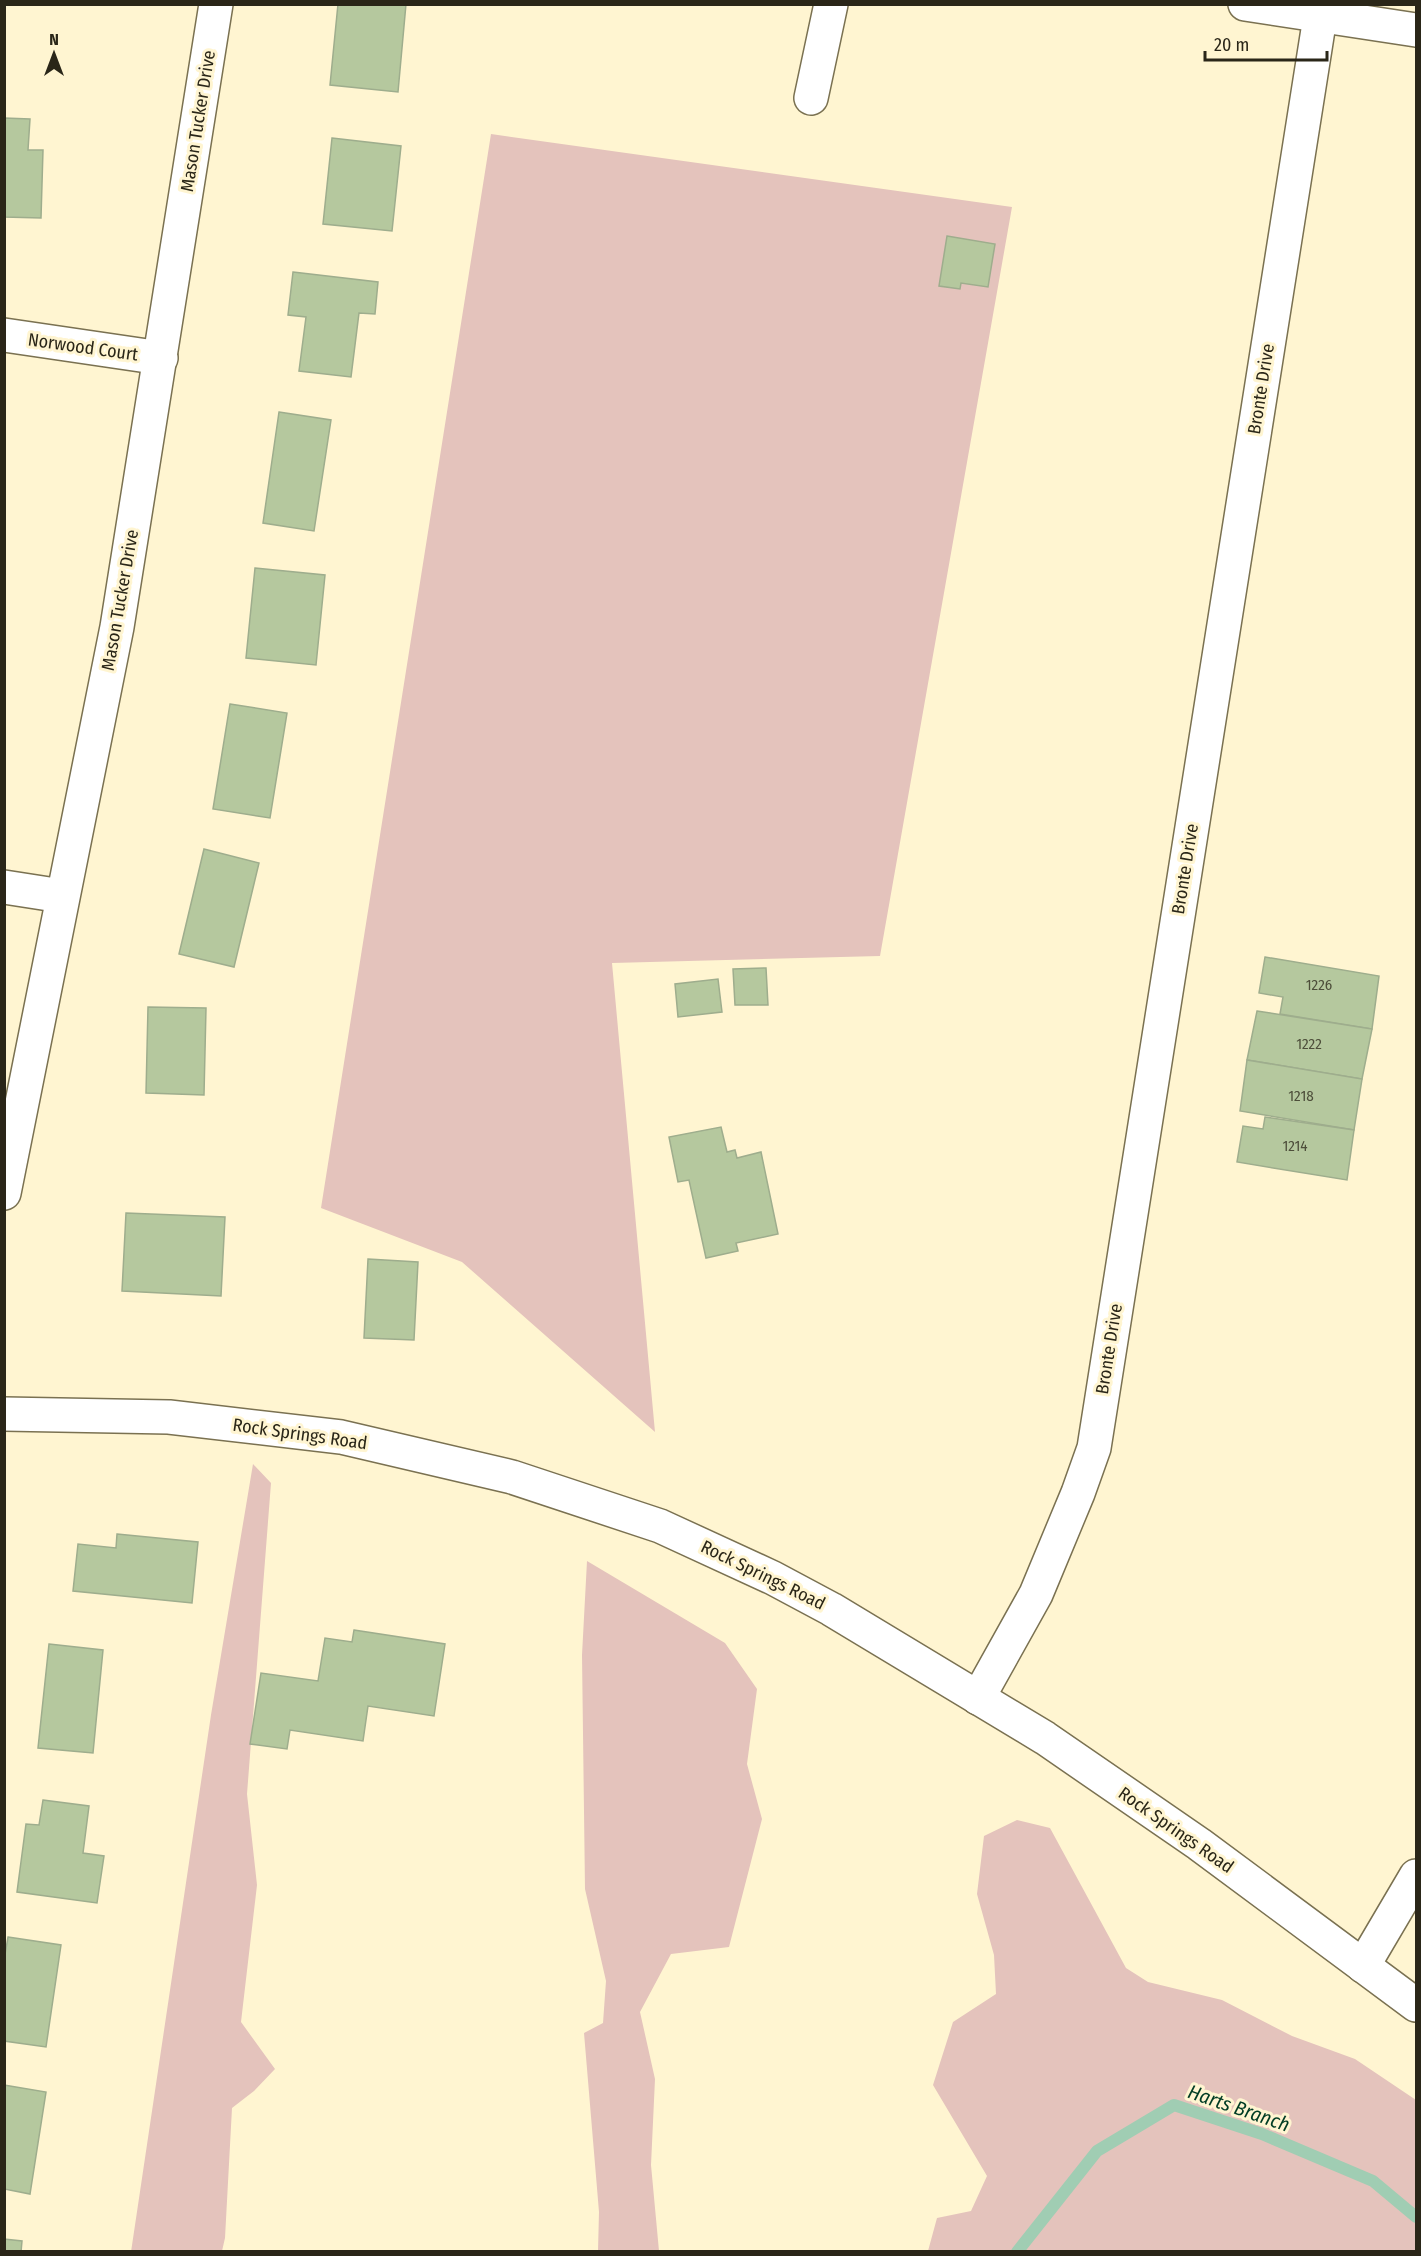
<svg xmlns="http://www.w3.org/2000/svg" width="1421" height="2256" font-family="'Fira Sans Condensed',sans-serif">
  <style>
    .green { fill: #e4c3bc }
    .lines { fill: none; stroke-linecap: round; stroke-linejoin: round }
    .stream { stroke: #a0cdb3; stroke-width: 12 }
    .building { fill: #b5c89e; stroke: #9ead8d; stroke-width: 1.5 }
    .minor-casing { stroke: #7a7151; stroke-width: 36 }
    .tertiary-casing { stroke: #7a7151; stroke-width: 36 }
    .minor { stroke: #fff; stroke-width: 33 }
    .tertiary { stroke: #fff; stroke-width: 33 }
    .labels { text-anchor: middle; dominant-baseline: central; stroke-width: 6; stroke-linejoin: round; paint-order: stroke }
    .number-label { font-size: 15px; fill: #4d4e3a }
    .street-label { font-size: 18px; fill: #2a2618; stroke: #fff5d1 }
    .water-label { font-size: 20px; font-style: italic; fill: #003c24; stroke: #fff5d1 }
  </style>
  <rect width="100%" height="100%" fill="#fff5d1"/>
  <g class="green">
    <polygon points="491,134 1012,207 880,956 612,963 655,1432 462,1262 321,1208"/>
    <polygon points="253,1464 271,1483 247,1794 257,1885 241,2022 275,2069 254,2091 232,2108 225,2238 222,2251 131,2252 211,1715"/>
    <polygon points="587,1561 725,1643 757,1689 747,1764 762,1819 729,1947 671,1954 640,2012 655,2079 651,2165 659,2251 598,2251 599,2212 584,2033 603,2023 606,1981 585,1889 582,1655"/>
    <polygon points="1017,1820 1050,1828 1126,1968 1148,1982 1222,2000 1292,2036 1355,2059 1416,2100 1416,2251 928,2251 937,2218 971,2211 987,2176 933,2085 953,2022 996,1994 994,1955 977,1894 984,1836"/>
  </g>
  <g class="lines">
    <polyline class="stream" points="1017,2252 1097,2151 1174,2105 1262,2134 1373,2181 1416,2217"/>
  </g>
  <g class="building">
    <polygon points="338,4 406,4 398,92 330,85"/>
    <polygon points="4,118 30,119 28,150 43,150 41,218 4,217"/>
    <polygon points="332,138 401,146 392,231 323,224"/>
    <polygon points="947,236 995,244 988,287 961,283 960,289 939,286"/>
    <polygon points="293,272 378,282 375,314 359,313 351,377 299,371 306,317 288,315"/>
    <polygon points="279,412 331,420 314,531 263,523"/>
    <polygon points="255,568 325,575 316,665 246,658"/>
    <polygon points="230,704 287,713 270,818 213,809"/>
    <polygon points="204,849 259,863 234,967 179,954"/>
    <polygon points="1265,957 1379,976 1372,1029 1280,1014 1283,997 1259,993"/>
    <polygon points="766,968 768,1005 735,1005 733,969"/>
    <polygon points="718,979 722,1012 678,1017 675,984"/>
    <polygon points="148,1007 206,1008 204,1095 146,1093"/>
    <polygon points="1257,1011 1372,1029 1362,1079 1247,1060"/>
    <polygon points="1247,1060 1362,1079 1354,1130 1240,1111"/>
    <polygon points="1265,1117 1354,1130 1347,1180 1237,1162 1243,1126 1263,1129"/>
    <polygon points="721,1127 727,1152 735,1150 737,1158 761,1152 778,1234 736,1243 738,1251 706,1258 689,1180 678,1182 669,1137"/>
    <polygon points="126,1213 225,1217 221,1296 122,1291"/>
    <polygon points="368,1259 418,1262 414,1340 364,1338"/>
    <polygon points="117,1534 198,1542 192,1603 73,1591 78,1544 116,1548"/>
    <polygon points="354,1630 445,1644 434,1716 368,1706 363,1741 290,1730 287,1749 250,1744 261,1673 318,1681 325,1638 352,1642"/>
    <polygon points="49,1644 103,1650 93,1753 38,1748"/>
    <polygon points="43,1800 89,1806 83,1853 104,1856 97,1903 17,1892 26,1824 39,1825"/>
    <polygon points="8,1937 61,1945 46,2047 4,2041 4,1960"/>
    <polygon points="4,2085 46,2092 30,2194 4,2189"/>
    <polygon points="4,2239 22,2241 21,2252 4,2252"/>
  </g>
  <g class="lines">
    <defs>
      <g id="minor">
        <polyline points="1245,4 1416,30"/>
        <polyline points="811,98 831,4"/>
        <polyline points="4,335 161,358"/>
        <polyline points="4,887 62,896"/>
        <polyline points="4,1193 117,627 216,4"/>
        <polyline points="978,1698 1036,1594 1078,1493 1094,1448 1320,17"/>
        <polyline points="1363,1966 1416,1876"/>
      </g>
      <polyline id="tertiary" points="4,1414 169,1417 341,1437 512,1477 660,1526 773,1578 831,1609 1045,1738 1199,1844 1416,2005"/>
    </defs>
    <use href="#minor" class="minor-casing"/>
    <use href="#tertiary" class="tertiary-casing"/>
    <use href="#minor" class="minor"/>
    <use href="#tertiary" class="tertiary"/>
  </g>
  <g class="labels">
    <g class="number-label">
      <text x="1319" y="985">1226</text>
      <text x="1309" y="1044">1222</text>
      <text x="1301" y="1096">1218</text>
      <text x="1295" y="1146">1214</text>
    </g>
    <g class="street-label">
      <text transform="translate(198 121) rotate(-81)">Mason Tucker Drive</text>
      <text transform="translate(83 347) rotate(8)">Norwood Court</text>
      <text transform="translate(1261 389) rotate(-81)">Bronte Drive</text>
      <text transform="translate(120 600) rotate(-80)">Mason Tucker Drive</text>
      <text transform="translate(1185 869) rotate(-81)">Bronte Drive</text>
      <text transform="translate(1109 1349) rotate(-81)">Bronte Drive</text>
      <text transform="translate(300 1434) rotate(8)">Rock Springs Road</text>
      <text transform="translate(763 1575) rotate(26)">Rock Springs Road</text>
      <text transform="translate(1176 1830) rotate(35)">Rock Springs Road</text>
    </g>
    <g class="water-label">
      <text transform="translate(1239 2108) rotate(19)">Harts Branch</text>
    </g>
  </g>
  <rect width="1421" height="2256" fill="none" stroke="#2a2618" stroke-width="12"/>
  <g transform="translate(54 54)" stroke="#fff5d1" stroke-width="4.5" paint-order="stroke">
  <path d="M0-4.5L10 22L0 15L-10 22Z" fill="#2a2618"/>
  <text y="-9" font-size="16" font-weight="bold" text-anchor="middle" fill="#2a2618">N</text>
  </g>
  <path d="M1205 51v9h122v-9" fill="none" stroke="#2a2618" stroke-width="3"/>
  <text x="1214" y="51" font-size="18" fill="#2a2618" stroke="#fff5d1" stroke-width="4.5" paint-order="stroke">20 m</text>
</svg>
